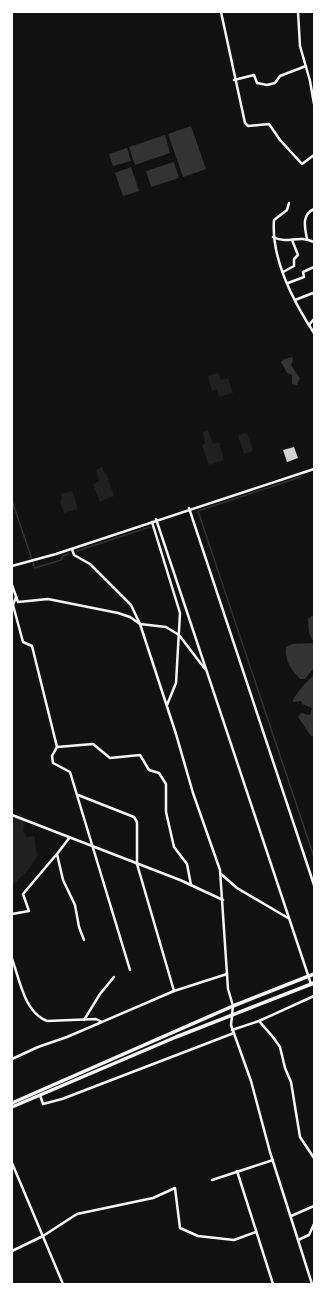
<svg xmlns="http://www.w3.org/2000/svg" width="326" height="1296" font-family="Signika,sans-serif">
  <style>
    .green { fill: #202020 }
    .water { fill: #333 }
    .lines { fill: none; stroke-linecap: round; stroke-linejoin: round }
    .stream { stroke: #333; stroke-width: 1.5 }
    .building { fill: #d3d3d3 }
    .minor { stroke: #f5f5f5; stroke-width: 2.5 }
    .primary { stroke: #f5f5f5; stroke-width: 3.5 }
  </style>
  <rect width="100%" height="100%" fill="#111"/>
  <g class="green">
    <polygon points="218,373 221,380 228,378 233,393 219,397 217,389 212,391 208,376"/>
    <polygon points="208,430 213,444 219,442 224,460 209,465 202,445 205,444 203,432"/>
    <polygon points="247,433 253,451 244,454 238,435"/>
    <polygon points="102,467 104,472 106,473 114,496 100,502 93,484 99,481 96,470"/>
    <polygon points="72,491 78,509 64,513 60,501 62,500 61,494"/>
    <path d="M22,814l4,6c-2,6 -5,12 1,17l6,-1 2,2 1,13 2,4 -9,14 -17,17v-70z"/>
  </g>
  <g class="water">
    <polygon points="191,126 206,169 183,177 168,134"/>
    <polygon points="165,135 170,153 135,165 129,147"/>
    <polygon points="127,148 131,161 113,166 109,154"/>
    <polygon points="174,162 179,178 151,187 146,171"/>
    <polygon points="131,167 139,191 123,196 115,173"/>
    <polygon points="292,357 293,360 291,365 300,378 297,385 292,384 292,375 287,373 281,362 284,359"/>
    <path d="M314,614v54l-9,11h-5c-8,-8 -16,-19 -14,-32l6,-3 22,-1 -5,-10 -1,-14z"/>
    <path d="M314,675v62l-3,-1 -13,-19 3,-4 9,2 2,-7 -10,-4 -1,-3 -8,1v-2c5,-9 13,-18 21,-25z"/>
  </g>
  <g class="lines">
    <g class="stream">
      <polyline points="301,477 198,511 314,857"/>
      <polyline points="12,501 35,568 61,560 63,556 69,554"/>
      <polyline points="77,551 150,527"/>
    </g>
  </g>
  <polygon class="building" points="294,447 298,458 287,462 283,450"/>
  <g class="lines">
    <g class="minor">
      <polyline points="221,12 245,123 248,126 269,124 280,140 302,164 314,155"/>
      <polyline points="298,12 300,46 310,81 314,104"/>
      <polyline points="234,80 254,75 257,83 267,85 275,83 280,76 306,66"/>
      <path d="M289,203l-2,7 -13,10c-3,39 19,81 40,113"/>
      <path d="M273,237c16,8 24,-3 41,5"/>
      <path d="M307,239c-2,-11 -6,-24 7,-30"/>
      <polyline points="283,272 294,266 294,259 298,255 292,240"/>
      <polyline points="288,283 304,277 303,272 314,267"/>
      <polyline points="295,300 313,293 314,295"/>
      <polyline points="309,325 314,319"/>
      <polyline points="189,508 314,885"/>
      <polyline points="156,519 311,984"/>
      <polyline points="152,522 180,613 176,683 167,705"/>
      <polyline points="72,549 74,555 90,564 131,605 140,624 176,734 193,793 220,870 228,989 233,1006 231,1025 251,1081 270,1152 312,1284"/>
      <polyline points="12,566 56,554 314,469"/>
      <polyline points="12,585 18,602 48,599 118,613 130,617 140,624 166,627 179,635 205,669"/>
      <polyline points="16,597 13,605 23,642 32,646 57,747 93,744 110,758 140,755 149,770 159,773 166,784 166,812 174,847 187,864 191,885"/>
      <polyline points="57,747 52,756 53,763 70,772 130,970"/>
      <polyline points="78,795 134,817 137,822 137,864 174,991"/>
      <polyline points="12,815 180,880 223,900"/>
      <polyline points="70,837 57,854 63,880 75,905 79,927 84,940"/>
      <polyline points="221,874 237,888 288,918"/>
      <polyline points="12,914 29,911 23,894 56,855"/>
      <path d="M12,959c8,21 12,53 35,62l49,-2 6,3"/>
      <polyline points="84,1020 100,994 114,977"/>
      <polyline points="259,1021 273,1037 280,1047 285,1068 291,1082 300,1137 314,1158"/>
      <polyline points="232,1030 259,1021 314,996"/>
      <polyline points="12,1059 38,1047 67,1037 174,991 227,974"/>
      <polyline points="40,1095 43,1104 62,1099 234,1033"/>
      <polyline points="12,1163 63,1284"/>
      <polyline points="237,1171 273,1284"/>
      <polyline points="212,1180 273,1160"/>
      <polyline points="291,1216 314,1206"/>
      <polyline points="298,1240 309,1235 314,1224"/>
      <polyline points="12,1251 43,1236 77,1214 153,1198 175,1188 180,1228 198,1236 234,1240 256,1232"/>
    </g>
    <g class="primary">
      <polyline points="12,1103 233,1006 314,974"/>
      <polyline points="12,1107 176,1037 314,983"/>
    </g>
  </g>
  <rect width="326" height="1296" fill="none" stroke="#ffffff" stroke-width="26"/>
</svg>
